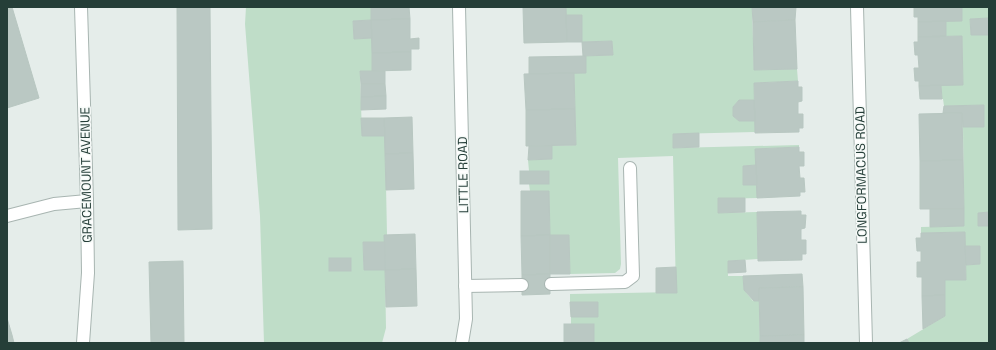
<svg xmlns="http://www.w3.org/2000/svg" width="996" height="350" font-family="'Space Grotesk',sans-serif">
  <style>
    .green { fill: #bfddc8; fill-rule: evenodd }
    .building { fill: #bac8c3; stroke: #b8c7c1 }
    .lines { fill: none; stroke-linecap: round; stroke-linejoin: round }
    .service-casing { stroke: #a8b5b1; stroke-width: 14 }
    .minor-casing { stroke: #a8b5b1; stroke-width: 14 }
    .service { stroke: #fff; stroke-width: 12 }
    .minor { stroke: #fff; stroke-width: 12 }
    .labels { text-anchor: middle; dominant-baseline: central; stroke-width: 3; stroke-linejoin: round; paint-order: stroke }
    .street-label { font-size: 13px; fill: #253e38; stroke: #f6faf8 }
  </style>
  <rect width="100%" height="100%" fill="#e5edea"/>
  <g class="green">
    <path d="M246,7h125v13l-18,1 1,18 18,-1v33l-12,1 2,64h23l2,99 -2,7 -22,1 1,27h21l1,58 -4,15 -19,-1 -99,1 -4,-127 -15,-192zM329,259l22,12h-22z"/>
    <polygon points="566,7 752,7 754,70 797,69 798,81 754,83 754,100 739,100 733,107 733,116 739,121 755,121 755,132 673,134 673,148 799,145 799,147 756,149 756,165 743,166 743,185 757,185 757,198 718,199 718,213 757,212 758,259 728,261 728,276 743,276 744,290 753,301 759,301 760,343 594,343 594,324 571,324 571,317 598,317 598,302 570,302 570,294 676,292 673,156 618,158 621,264 620,269 615,273 570,274 569,235 550,235 549,191 530,191 529,184 549,184 549,171 529,171 528,160 552,159 552,146 576,145 574,73 586,73 586,56 613,55 612,41 582,42 582,15 566,15"/>
    <polygon points="962,7 989,7 989,18 970,19 971,35 989,35 989,212 978,213 978,226 989,226 989,343 909,343 907,339 945,316 945,280 966,280 966,265 980,264 980,246 965,246 965,232 921,233 921,227 964,226 963,127 984,127 983,105 944,106 943,99 942,99 941,85 963,85 962,36 946,36 946,21 962,21"/>
  </g>
  <g class="building">
    <polygon points="7,7 12,7 39,98 7,108"/>
    <polygon points="177,7 210,7 212,229 178,230"/>
    <polygon points="371,7 409,7 410,19 371,20"/>
    <polygon points="523,7 566,7 567,42 524,43"/>
    <polygon points="752,7 796,7 795,20 753,22"/>
    <polygon points="914,7 962,7 962,21 918,22 918,17 914,17"/>
    <polygon points="566,15 582,15 582,42 567,42"/>
    <polygon points="989,18 989,35 971,35 970,19"/>
    <polygon points="410,19 410,39 419,38 419,49 411,49 411,52 372,53 371,20"/>
    <polygon points="371,20 372,38 354,39 353,21"/>
    <polygon points="795,20 797,69 754,70 753,22"/>
    <polygon points="946,21 946,36 918,37 918,22"/>
    <polygon points="962,36 963,85 919,86 919,81 915,81 914,68 919,68 918,55 915,55 914,42 918,42 918,37"/>
    <polygon points="612,41 613,55 583,56 582,42"/>
    <polygon points="411,52 411,70 372,71 372,53"/>
    <polygon points="586,56 586,73 529,74 529,57"/>
    <polygon points="360,71 385,71 385,84 361,84"/>
    <polygon points="574,73 575,109 526,110 524,74"/>
    <polygon points="798,81 798,87 802,87 802,101 798,102 798,114 803,114 803,128 799,128 799,132 755,133 754,83"/>
    <polygon points="361,84 385,84 386,96 361,97"/>
    <polygon points="941,85 942,99 920,99 919,86"/>
    <polygon points="386,96 386,109 361,110 361,97"/>
    <polygon points="739,100 754,100 755,121 739,121 733,116 733,107"/>
    <polygon points="984,105 984,127 963,127 962,113 943,113 944,106"/>
    <polygon points="575,109 576,145 526,146 526,110"/>
    <polygon points="962,113 963,160 920,161 919,114"/>
    <polygon points="412,117 413,153 385,154 384,118"/>
    <polygon points="361,118 384,118 385,136 362,136"/>
    <polygon points="699,133 699,147 673,148 673,134"/>
    <polygon points="529,146 552,146 552,159 528,160"/>
    <polygon points="799,147 799,152 804,152 804,166 799,166 800,178 804,178 805,192 800,192 800,196 757,198 755,149"/>
    <polygon points="413,153 414,189 386,190 385,154"/>
    <polygon points="963,160 964,209 920,209 920,161"/>
    <polygon points="756,165 757,185 743,185 743,166"/>
    <rect x="520" y="171" width="29" height="13"/>
    <polygon points="521,191 549,191 550,235 521,236"/>
    <polygon points="718,198 745,198 745,212 718,213"/>
    <polygon points="930,209 964,209 964,226 930,227"/>
    <polygon points="801,211 801,215 806,215 805,228 801,229 801,240 806,240 806,254 802,254 802,260 758,261 757,212"/>
    <polygon points="989,212 989,226 978,226 978,213"/>
    <polygon points="965,232 966,280 945,280 945,295 922,296 922,277 917,277 917,262 921,262 921,251 917,251 916,238 921,238 921,233"/>
    <polygon points="415,234 416,269 385,270 384,235"/>
    <polygon points="550,235 550,274 522,275 521,236"/>
    <polygon points="550,235 569,235 570,274 550,274"/>
    <polygon points="363,242 385,242 385,270 364,270"/>
    <polygon points="965,246 980,246 980,264 966,265"/>
    <rect x="329" y="258" width="22" height="13"/>
    <polygon points="745,260 746,272 728,273 728,261"/>
    <polygon points="183,261 184,343 151,343 149,262"/>
    <polygon points="676,267 677,293 656,293 656,268"/>
    <polygon points="416,269 417,306 386,307 385,270"/>
    <polygon points="550,274 550,294 522,295 522,275"/>
    <polygon points="802,274 803,287 759,288 759,301 754,301 744,290 743,276"/>
    <polygon points="803,287 804,335 760,336 759,288"/>
    <polygon points="945,295 945,316 923,329 922,296"/>
    <polygon points="570,302 598,302 598,317 571,317"/>
    <polygon points="7,318 12,335 14,343 7,343"/>
    <rect x="564" y="324" width="30" height="19"/>
    <polygon points="804,335 804,343 760,343 760,336"/>
    <polygon points="907,339 909,343 899,343"/>
  </g>
  <g class="lines">
    <defs>
      <g id="service">
        <polyline points="551,284 625,282 633,276 630,168"/>
        <polyline points="465,286 522,285"/>
      </g>
      <g id="minor">
        <polyline points="81,7 87,201 88,273 83,343"/>
        <polyline points="459,7 466,319 462,343"/>
        <polyline points="857,7 866,343"/>
        <polyline points="7,216 54,204 87,201"/>
      </g>
    </defs>
    <use href="#service" class="service-casing"/>
    <use href="#minor" class="minor-casing"/>
    <use href="#service" class="service"/>
    <use href="#minor" class="minor"/>
  </g>
  <g class="labels">
    <g class="street-label">
      <text transform="translate(86 175) rotate(-91)">GRACEMOUNT AVENUE</text>
      <text transform="translate(463 175) rotate(-91)">LITTLE ROAD</text>
      <text transform="translate(861 175) rotate(-91)">LONGFORMACUS ROAD</text>
    </g>
  </g>
  <rect width="996" height="350" fill="none" stroke="#253e38" stroke-width="16"/>
</svg>
